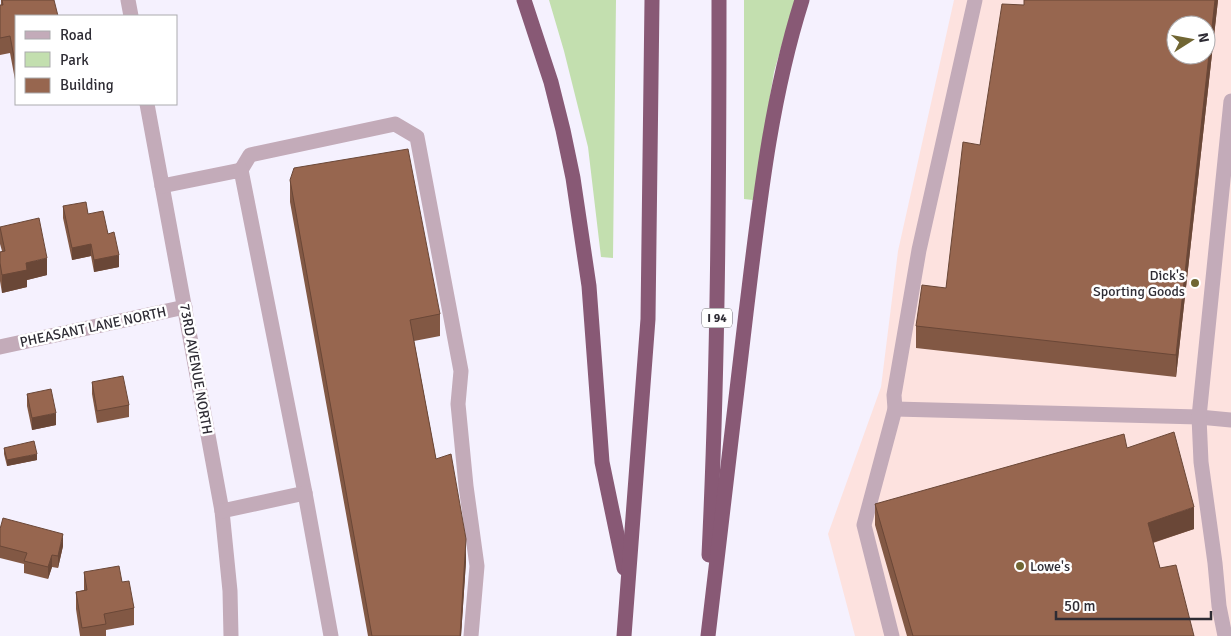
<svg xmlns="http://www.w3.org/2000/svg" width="1231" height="636" font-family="Signika,sans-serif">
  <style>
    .commercial { fill: #fde2df; fill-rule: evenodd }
    .green { fill: #c3dfaf }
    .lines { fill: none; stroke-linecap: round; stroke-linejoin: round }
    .minor { stroke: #c3abb9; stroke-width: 15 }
    .highway { stroke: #885975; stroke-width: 15 }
    .wall { fill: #825844 }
    .shaded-wall { fill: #6a4737 }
    .building { fill: #97664f; stroke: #6a4737; fill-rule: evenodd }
    .poi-dot { fill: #716633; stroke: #fff; stroke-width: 2 }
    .labels { text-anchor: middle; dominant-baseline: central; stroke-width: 5; stroke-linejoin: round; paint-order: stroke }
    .shield { fill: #fff; stroke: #6d6b71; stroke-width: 1 }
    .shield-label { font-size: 12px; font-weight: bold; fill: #2e2c34 }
    .poi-label { font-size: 14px; fill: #2e2c34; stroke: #fff; text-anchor: end }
    .street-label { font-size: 14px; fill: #2e2c34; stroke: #fff }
  </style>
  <rect width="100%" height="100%" fill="#f5f1fe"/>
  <path class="commercial" d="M954,0h277v636h-376l-27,-102 53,-147 17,-136zM1176,25h30v30h-30z"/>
  <g class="green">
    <polygon points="549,0 616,0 613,258 601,257 588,147 564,51"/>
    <polygon points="744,0 795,0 774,72 753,200 744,199"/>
  </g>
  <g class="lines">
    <g class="minor">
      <polyline points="128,0 131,16"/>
      <polyline points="147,104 222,511 230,591 231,636"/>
      <polyline points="241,170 250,155 395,124 417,137 461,371 458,404 466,486 477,566 471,636"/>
      <polyline points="162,186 241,170 305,493 222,511"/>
      <polyline points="0,347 185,307"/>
      <polyline points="895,409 1199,417 1231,420"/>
      <polyline points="305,493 331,636"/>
      <polyline points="892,636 864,525 895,409 894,395 919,250 975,0"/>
      <polyline points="1225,636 1219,606 1215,563 1201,462 1199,417 1231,101"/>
    </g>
    <g class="highway">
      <polyline points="524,0 551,82 563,130 573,178 589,286 602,462 624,568"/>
      <path d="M709,555c9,-185 10,-370 10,-555"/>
      <polyline points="624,636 648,319 652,0"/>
      <path d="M708,636c13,-108 26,-216 38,-323 13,-106 24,-212 56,-313"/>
    </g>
  </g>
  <g class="wall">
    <polygon points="1,0 54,0 16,16 16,85 10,53 0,55 0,5 1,5"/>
    <polygon points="1024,0 1218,0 1176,377 916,348 916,326 946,288 980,145 1024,5"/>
    <polygon points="290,180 440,314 440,336 414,341 436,459 466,561 461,636 368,636 290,202"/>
    <polygon points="63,206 88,214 108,234 119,267 94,272 91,256 72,260 63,218"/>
    <polygon points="0,227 47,275 27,280 27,287 2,293 0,281 0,252 2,251 0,244"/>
    <polygon points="92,382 129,405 129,417 97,423 92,394"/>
    <polygon points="27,394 56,425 32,430 27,406"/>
    <polygon points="4,448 37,460 7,466 4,454"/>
    <polygon points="1127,448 1194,529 1153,543 1160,568 1194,636 907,636 875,525 875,504"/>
    <polygon points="0,529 63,546 58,568 52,567 48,579 24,573 24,564 0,558"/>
    <polygon points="84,572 122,582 134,608 134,625 106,630 106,636 80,636 76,609 76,592 84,590"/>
  </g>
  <g class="shaded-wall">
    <polygon points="1215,0 1218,0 1176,377 1176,355"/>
    <polygon points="91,244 91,256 72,260 72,248"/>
    <polygon points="119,255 119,267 94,272 94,260"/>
    <polygon points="47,258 47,275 27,280 27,287 2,293 2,275 26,263"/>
    <polygon points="56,413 56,425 32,430 32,418"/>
    <polygon points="37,454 37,460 7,466 7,460"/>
    <polygon points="1194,507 1194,529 1148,544 1148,523"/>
    <polygon points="63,534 63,546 58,568 58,556"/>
    <polygon points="466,539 466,561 461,636 460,636"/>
    <polygon points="52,555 52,567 48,579 48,567"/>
  </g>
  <g class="building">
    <polygon points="2,0 54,0 58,16 16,16 16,68 10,36 0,38 0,5 3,5"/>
    <path d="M1024,0h191l-39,355 -260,-29 6,-41 24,3 17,-146 17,3 22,-141 22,1zM1176,25h30v30h-30z"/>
    <polygon points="408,149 440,314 410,320 436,459 451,454 466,539 460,636 372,636 290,180 294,168"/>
    <polygon points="86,202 88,214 103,211 108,234 114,232 119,255 94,260 91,244 72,248 63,206"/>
    <polygon points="39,218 47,258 26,263 27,270 2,275 0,263 0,252 5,251 0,227"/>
    <polygon points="123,376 129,405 97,411 92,382"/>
    <polygon points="51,389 56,413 32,418 27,394"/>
    <polygon points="1174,432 1194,507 1148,523 1160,568 1176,565 1194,636 913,636 875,504 1124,434 1127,448"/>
    <polygon points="34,441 37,454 7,460 4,448"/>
    <polygon points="3,518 63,534 58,556 52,555 48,567 24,561 27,553 0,546 0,529"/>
    <polygon points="119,566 122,582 129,581 134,608 104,614 106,624 82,628 76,592 87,590 84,572"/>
  </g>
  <g class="poi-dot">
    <circle cx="1195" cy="283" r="5"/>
    <circle cx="1020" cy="566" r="5"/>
  </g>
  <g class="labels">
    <rect class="shield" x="702" y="308.5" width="30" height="19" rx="4"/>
    <g class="shield-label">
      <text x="717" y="318">I 94</text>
    </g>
    <g class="poi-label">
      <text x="1185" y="275">Dick's<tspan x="1185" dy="16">Sporting Goods</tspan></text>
      <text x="1030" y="566" text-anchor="start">Lowe's</text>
    </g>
    <g class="street-label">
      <text transform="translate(93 327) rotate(-12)">PHEASANT LANE NORTH</text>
      <text transform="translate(196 369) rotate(80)">73RD AVENUE NORTH</text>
    </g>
  </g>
  <rect x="15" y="15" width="162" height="90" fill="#ffffff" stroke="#ababae"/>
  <rect x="25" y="31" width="25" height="8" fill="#c3abb9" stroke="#ababae"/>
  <text x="60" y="40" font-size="15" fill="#2e2c34">Road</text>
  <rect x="25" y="52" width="25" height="15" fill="#c3dfaf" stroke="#ababae"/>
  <text x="60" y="65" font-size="15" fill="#2e2c34">Park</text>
  <rect x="25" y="78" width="25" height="15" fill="#97664f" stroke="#ababae"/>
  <text x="60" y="90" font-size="15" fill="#2e2c34">Building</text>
  <g transform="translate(1191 40) rotate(79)"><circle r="24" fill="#ffffff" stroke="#ababae"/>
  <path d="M0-4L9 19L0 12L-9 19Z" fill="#716633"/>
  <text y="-8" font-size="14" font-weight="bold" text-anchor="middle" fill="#2e2c34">N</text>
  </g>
  <path d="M1056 611v8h155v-8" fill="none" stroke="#2e2c34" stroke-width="2.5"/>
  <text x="1064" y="611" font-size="15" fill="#2e2c34" stroke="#ffffff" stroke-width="4" paint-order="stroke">50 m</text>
</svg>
